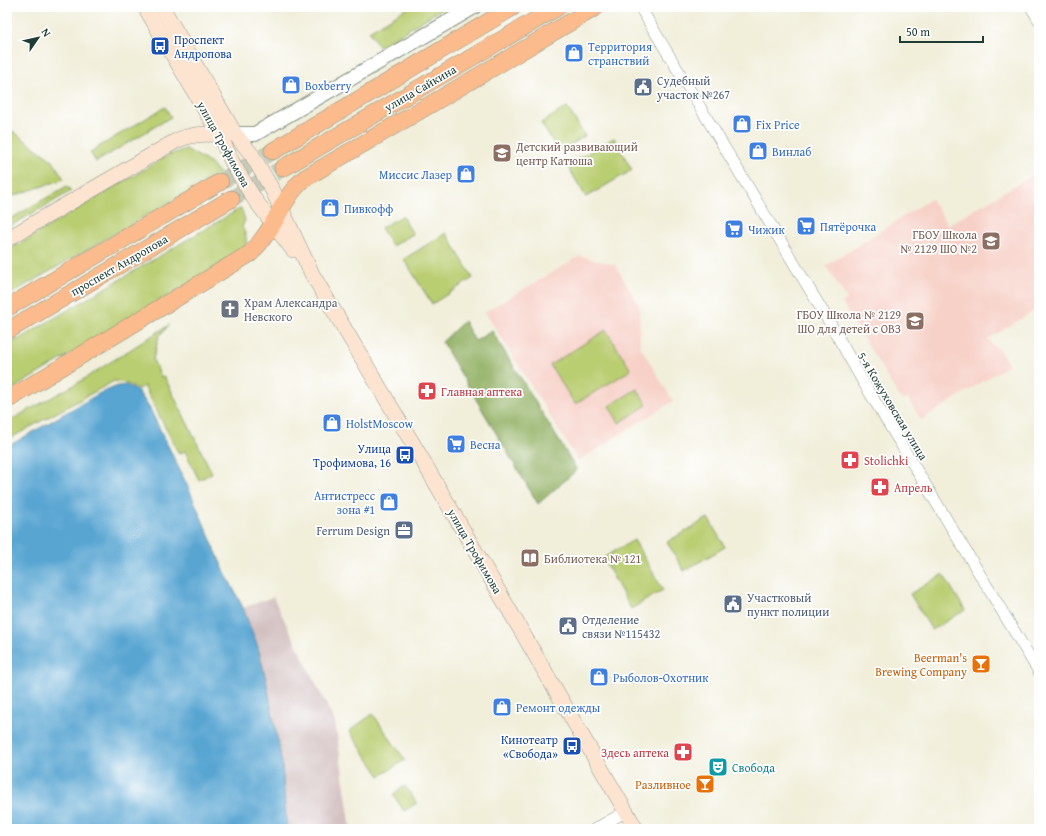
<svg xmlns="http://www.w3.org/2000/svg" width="1046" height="836" font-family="'Gentium Book Plus',serif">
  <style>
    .built { fill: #f7d1c8 }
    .industrial { fill: #d2bfc0 }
    .green { fill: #b9cd71; stroke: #6c8552 }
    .forest { fill: #92b063; stroke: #58764c }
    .water { fill: #59a5d2; stroke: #3c7183 }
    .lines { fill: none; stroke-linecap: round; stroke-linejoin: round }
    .primary-tunnel { stroke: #c7cbb9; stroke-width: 17; stroke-dasharray: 17 8; stroke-linecap: butt }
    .minor-casing { stroke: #889687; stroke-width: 12 }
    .tertiary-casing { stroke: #889687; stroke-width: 16 }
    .secondary-casing { stroke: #889687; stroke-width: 16 }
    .primary-casing { stroke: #889687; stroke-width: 18 }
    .minor { stroke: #fff; stroke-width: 11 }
    .tertiary { stroke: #fff; stroke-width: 14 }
    .secondary { stroke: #fde4d1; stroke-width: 15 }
    .primary { stroke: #fbbb8c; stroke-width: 17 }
    .secondary-bridge-casing { stroke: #889687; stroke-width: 16; stroke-linecap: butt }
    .secondary-bridge { stroke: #fde4d1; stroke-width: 15 }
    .labels { text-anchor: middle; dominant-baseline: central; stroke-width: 3.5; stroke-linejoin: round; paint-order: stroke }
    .transit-label { font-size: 12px; fill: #164399; stroke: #fff; text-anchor: end }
    .shop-label { font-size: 12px; fill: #366cbe; stroke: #fff; text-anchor: start }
    .service-label { font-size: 12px; fill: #4e5e75; stroke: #fff; text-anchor: start }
    .street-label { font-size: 12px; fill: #1f3d34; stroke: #fff }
    .education-label { font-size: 12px; fill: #785e54; stroke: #fff; text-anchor: start }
    .worship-label { font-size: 12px; fill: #5b616d; stroke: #fff; text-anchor: start }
    .health-label { font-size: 12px; fill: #be3a42; stroke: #fff; text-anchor: start }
    .food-label { font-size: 12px; fill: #c56008; stroke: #fff; text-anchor: end }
    .culture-label { font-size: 12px; fill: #0d838f; stroke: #fff; text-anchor: start }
  </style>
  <rect width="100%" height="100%" fill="#fff"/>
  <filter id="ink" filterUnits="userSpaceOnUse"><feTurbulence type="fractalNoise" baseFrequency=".025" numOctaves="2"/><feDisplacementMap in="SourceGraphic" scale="8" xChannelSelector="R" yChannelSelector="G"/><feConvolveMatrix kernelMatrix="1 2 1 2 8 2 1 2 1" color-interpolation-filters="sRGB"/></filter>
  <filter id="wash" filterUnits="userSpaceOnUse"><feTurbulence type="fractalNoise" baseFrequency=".012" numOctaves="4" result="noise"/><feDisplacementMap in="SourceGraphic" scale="16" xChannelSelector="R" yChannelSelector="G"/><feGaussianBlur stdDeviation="0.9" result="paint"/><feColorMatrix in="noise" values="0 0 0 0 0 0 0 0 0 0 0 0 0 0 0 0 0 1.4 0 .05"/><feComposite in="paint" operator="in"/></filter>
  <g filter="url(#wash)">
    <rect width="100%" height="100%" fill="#f1eeda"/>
    <g class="built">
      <polygon points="1039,171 1039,308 988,339 990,343 998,348 1009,365 921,420 908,398 902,401 842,303 847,299 826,266 931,199 948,225"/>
      <polygon points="580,256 615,265 639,305 640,346 673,401 578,461 485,312"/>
    </g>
    <polygon class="industrial" points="273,597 335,722 351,829 287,829 282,763 266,679 258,647 243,608"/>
    <g class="green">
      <polygon points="409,7 445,7 379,47 369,31"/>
      <polygon points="165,107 171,117 96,162 90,152"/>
      <polygon points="567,107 585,136 559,152 541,123"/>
      <polygon points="7,127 52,160 64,179 7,198"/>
      <polygon points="614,138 632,170 586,197 567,165"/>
      <polygon points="186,149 210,163 220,173 7,296 7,251 160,160 171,154"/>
      <polygon points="67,186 71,191 7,228 7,221"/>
      <path d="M241,208l4,12 -3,7c5,9 6,15 1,24l-236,141v-46z"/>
      <polygon points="402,216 413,234 392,246 381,228"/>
      <polygon points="446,233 473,278 432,304 404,259"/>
      <polygon points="169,325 159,336 153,360 161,377 165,378 212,473 199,480 185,451 179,454 144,386 138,389 125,383 114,381 7,440 7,422 76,384"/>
      <polygon points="606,330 631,370 575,404 550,365"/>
      <polygon points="637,389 647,405 619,423 609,406"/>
      <polygon points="708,518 725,547 684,571 667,542"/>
      <polygon points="634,540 663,590 631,609 603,558"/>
      <polygon points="943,574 965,610 932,630 910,594"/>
      <polygon points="373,714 405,760 380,776 349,731"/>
      <polygon points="405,786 417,803 404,811 393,794"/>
    </g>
    <polygon class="forest" points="464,321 475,341 492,331 577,470 538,504 442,342"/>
    <polygon class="water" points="126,385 138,391 150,409 189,489 223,568 243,608 258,647 266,679 282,763 287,829 7,829 7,447 100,393 118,386"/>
  </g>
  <g filter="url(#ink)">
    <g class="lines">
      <g class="primary-tunnel">
        <polyline points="220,182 273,151"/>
        <polyline points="231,199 283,168"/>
      </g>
      <defs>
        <g id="minor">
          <polyline points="640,7 831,325 865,385 1039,672"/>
          <polyline points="1031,7 1039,20"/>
          <polyline points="595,829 625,812"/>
        </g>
        <polyline id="tertiary" points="226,134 255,134 474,7"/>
        <g id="secondary">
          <polyline points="145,7 219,134 234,166"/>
          <polyline points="162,7 235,134 252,155"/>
          <polyline points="273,191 312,274 416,449 636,829"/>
          <polyline points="255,200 293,250"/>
          <path d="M7,239l167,-97c15,-8 29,-8 45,-8"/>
        </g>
        <g id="primary">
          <polyline points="273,151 513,7"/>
          <polyline points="283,168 558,7"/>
          <polyline points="7,308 220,182"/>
          <polyline points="7,331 231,199"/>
          <path d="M7,400l244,-147c12,-13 22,-28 30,-44 7,-12 13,-22 24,-31l291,-171"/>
        </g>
      </defs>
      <use href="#minor" class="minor-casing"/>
      <use href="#tertiary" class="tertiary-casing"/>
      <use href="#secondary" class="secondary-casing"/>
      <use href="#primary" class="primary-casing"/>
      <use href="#minor" class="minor"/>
      <use href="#tertiary" class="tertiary"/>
      <use href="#secondary" class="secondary"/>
      <use href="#primary" class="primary"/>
      <defs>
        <g id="secondary-bridge">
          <polyline points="252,155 273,191"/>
          <polyline points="234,166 255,200"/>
        </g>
      </defs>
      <use href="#secondary-bridge" class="secondary-bridge-casing"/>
      <use href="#secondary-bridge" class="secondary-bridge"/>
    </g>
  </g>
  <defs>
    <symbol id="bus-square" viewBox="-11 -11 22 22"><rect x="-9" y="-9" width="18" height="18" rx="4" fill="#1a4fb4" stroke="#fff"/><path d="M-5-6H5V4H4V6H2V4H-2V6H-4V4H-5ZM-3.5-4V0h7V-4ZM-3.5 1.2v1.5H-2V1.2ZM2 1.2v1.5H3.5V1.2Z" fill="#fff"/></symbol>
    <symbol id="shop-square" viewBox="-11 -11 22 22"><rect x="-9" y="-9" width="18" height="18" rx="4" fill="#3f7fe0" stroke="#fff"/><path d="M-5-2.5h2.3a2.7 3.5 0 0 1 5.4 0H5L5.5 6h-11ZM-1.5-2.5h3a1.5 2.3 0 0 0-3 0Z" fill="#fff"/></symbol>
    <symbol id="civic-square" viewBox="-11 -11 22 22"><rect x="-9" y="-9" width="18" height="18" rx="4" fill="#5c6f8a" stroke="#fff"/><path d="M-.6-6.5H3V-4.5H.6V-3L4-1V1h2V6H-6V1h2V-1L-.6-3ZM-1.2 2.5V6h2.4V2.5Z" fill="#fff"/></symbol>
    <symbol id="school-square" viewBox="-11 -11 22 22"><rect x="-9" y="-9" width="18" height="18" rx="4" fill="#8d6e63" stroke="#fff"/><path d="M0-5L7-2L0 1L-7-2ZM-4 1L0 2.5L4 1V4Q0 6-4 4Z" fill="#fff"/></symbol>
    <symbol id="supermarket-square" viewBox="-11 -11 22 22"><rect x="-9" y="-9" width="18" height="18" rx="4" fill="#3f7fe0" stroke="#fff"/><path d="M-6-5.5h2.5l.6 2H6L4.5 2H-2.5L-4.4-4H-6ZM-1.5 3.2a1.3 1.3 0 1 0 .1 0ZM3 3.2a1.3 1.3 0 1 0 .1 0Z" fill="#fff"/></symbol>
    <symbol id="church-square" viewBox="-11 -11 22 22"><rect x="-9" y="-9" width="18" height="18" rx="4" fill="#6b7280" stroke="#fff"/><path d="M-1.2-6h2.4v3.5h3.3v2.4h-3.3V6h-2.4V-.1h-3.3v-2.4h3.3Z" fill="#fff"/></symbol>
    <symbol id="pharmacy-square" viewBox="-11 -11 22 22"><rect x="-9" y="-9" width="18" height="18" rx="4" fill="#e0444e" stroke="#fff"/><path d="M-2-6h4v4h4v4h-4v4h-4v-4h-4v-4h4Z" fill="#fff"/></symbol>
    <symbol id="office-square" viewBox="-11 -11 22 22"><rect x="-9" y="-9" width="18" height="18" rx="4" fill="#5c6f8a" stroke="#fff"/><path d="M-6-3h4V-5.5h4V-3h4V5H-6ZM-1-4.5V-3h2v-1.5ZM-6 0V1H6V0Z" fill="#fff"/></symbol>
    <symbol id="library-square" viewBox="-11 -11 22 22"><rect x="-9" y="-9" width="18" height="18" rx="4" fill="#8d6e63" stroke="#fff"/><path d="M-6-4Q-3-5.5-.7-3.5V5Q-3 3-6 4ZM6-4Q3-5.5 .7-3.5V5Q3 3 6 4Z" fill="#fff"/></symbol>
    <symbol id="bar-square" viewBox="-11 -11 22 22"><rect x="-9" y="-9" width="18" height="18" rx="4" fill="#e8710a" stroke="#fff"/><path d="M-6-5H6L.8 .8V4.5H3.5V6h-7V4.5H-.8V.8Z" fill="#fff"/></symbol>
    <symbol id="theatre-square" viewBox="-11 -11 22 22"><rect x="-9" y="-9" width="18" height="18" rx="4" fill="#0f9aa8" stroke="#fff"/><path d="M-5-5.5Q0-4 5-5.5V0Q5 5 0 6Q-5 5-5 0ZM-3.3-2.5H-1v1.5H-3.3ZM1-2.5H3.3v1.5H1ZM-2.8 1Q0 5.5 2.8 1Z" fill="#fff"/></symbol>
  </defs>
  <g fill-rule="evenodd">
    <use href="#bus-square" x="149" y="35" width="22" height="22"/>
    <use href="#shop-square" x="563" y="42" width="22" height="22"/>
    <use href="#shop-square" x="280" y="74" width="22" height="22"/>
    <use href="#civic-square" x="632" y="76" width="22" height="22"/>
    <use href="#shop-square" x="731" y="113" width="22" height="22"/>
    <use href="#shop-square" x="747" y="140" width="22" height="22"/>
    <use href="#school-square" x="491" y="142" width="22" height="22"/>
    <use href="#shop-square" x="455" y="163" width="22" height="22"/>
    <use href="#shop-square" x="319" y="197" width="22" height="22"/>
    <use href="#supermarket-square" x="795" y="215" width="22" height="22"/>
    <use href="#supermarket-square" x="723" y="218" width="22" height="22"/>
    <use href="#school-square" x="980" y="230" width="22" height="22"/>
    <use href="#church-square" x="219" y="298" width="22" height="22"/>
    <use href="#school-square" x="904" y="310" width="22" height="22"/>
    <use href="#pharmacy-square" x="416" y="380" width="22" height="22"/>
    <use href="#shop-square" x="321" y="412" width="22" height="22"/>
    <use href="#supermarket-square" x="445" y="433" width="22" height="22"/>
    <use href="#bus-square" x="394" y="444" width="22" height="22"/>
    <use href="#pharmacy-square" x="839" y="449" width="22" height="22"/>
    <use href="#pharmacy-square" x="869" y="476" width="22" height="22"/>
    <use href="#shop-square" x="378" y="491" width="22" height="22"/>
    <use href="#office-square" x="393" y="519" width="22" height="22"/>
    <use href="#library-square" x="519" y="547" width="22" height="22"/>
    <use href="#civic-square" x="722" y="593" width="22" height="22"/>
    <use href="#civic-square" x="557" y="615" width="22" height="22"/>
    <use href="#bar-square" x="970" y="653" width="22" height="22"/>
    <use href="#shop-square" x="588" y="666" width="22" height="22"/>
    <use href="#shop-square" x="491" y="696" width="22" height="22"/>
    <use href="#bus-square" x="561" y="735" width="22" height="22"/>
    <use href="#pharmacy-square" x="672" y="741" width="22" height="22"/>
    <use href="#theatre-square" x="707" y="756" width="22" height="22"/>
    <use href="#bar-square" x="694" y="773" width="22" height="22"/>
  </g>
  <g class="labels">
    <g class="transit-label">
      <text x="174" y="39" text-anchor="start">Проспект<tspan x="174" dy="14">Андропова</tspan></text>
      <text x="391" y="448">Улица<tspan x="391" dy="14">Трофимова, 16</tspan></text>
      <text x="558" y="739">Кинотеатр<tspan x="558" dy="14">«Свобода»</tspan></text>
    </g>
    <g class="shop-label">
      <text x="588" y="46">Территория<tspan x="588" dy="14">странствий</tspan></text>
      <text x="305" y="85">Boxberry</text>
      <text x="756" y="124">Fix Price</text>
      <text x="772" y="151">Винлаб</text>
      <text x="452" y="174" text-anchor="end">Миссис Лазер</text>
      <text x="344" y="208">Пивкофф</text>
      <text x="820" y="226">Пятёрочка</text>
      <text x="748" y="229">Чижик</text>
      <text x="346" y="423">HolstMoscow</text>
      <text x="470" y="444">Весна</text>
      <text x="375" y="495" text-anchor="end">Антистресс<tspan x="375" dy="14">зона #1</tspan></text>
      <text x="613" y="677">Рыболов-Охотник</text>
      <text x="516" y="707">Ремонт одежды</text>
    </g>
    <g class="service-label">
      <text x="657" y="80">Судебный<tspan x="657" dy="14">участок №267</tspan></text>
      <text x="390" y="530" text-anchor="end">Ferrum Design</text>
      <text x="747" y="597">Участковый<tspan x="747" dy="14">пункт полиции</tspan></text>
      <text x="582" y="619">Отделение<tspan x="582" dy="14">связи №115432</tspan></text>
    </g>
    <g class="street-label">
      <text transform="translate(420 88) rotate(-30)">улица Сайкина</text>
      <text transform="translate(224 144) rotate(61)">улица Трофимова</text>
      <text transform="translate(119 265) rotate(-30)">проспект Андропова</text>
      <text transform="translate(893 406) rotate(59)">5-я Кожуховская улица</text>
      <text transform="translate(475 551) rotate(60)">улица Трофимова</text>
    </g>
    <g class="education-label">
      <text x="516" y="146">Детский развивающий<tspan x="516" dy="14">центр Катюша</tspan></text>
      <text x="977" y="234" text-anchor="end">ГБОУ Школа<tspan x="977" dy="14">№ 2129 ШО №2</tspan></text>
      <text x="901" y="314" text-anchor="end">ГБОУ Школа № 2129<tspan x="901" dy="14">ШО для детей с ОВЗ</tspan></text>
      <text x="544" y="558">Библиотека № 121</text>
    </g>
    <g class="worship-label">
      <text x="244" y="302">Храм Александра<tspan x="244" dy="14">Невского</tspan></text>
    </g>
    <g class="health-label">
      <text x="441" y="391">Главная аптека</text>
      <text x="864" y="460">Stolichki</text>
      <text x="894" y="487">Апрель</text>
      <text x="669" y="752" text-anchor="end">Здесь аптека</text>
    </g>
    <g class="food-label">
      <text x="967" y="657">Beerman's<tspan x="967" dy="14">Brewing Company</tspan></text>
      <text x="691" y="784">Разливное</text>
    </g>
    <g class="culture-label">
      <text x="732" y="767">Свобода</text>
    </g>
  </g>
  <rect width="1046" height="836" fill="none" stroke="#fff" stroke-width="24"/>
  <g transform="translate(38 38) rotate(56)" stroke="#ffffff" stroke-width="3" paint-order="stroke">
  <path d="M0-3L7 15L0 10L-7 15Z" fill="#1f3d34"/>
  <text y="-6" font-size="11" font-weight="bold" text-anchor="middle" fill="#1f3d34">N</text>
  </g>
  <path d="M900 36v6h83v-6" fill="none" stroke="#1f3d34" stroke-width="2"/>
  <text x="906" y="36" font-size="12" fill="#1f3d34" stroke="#ffffff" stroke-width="3" paint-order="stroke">50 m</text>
</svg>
